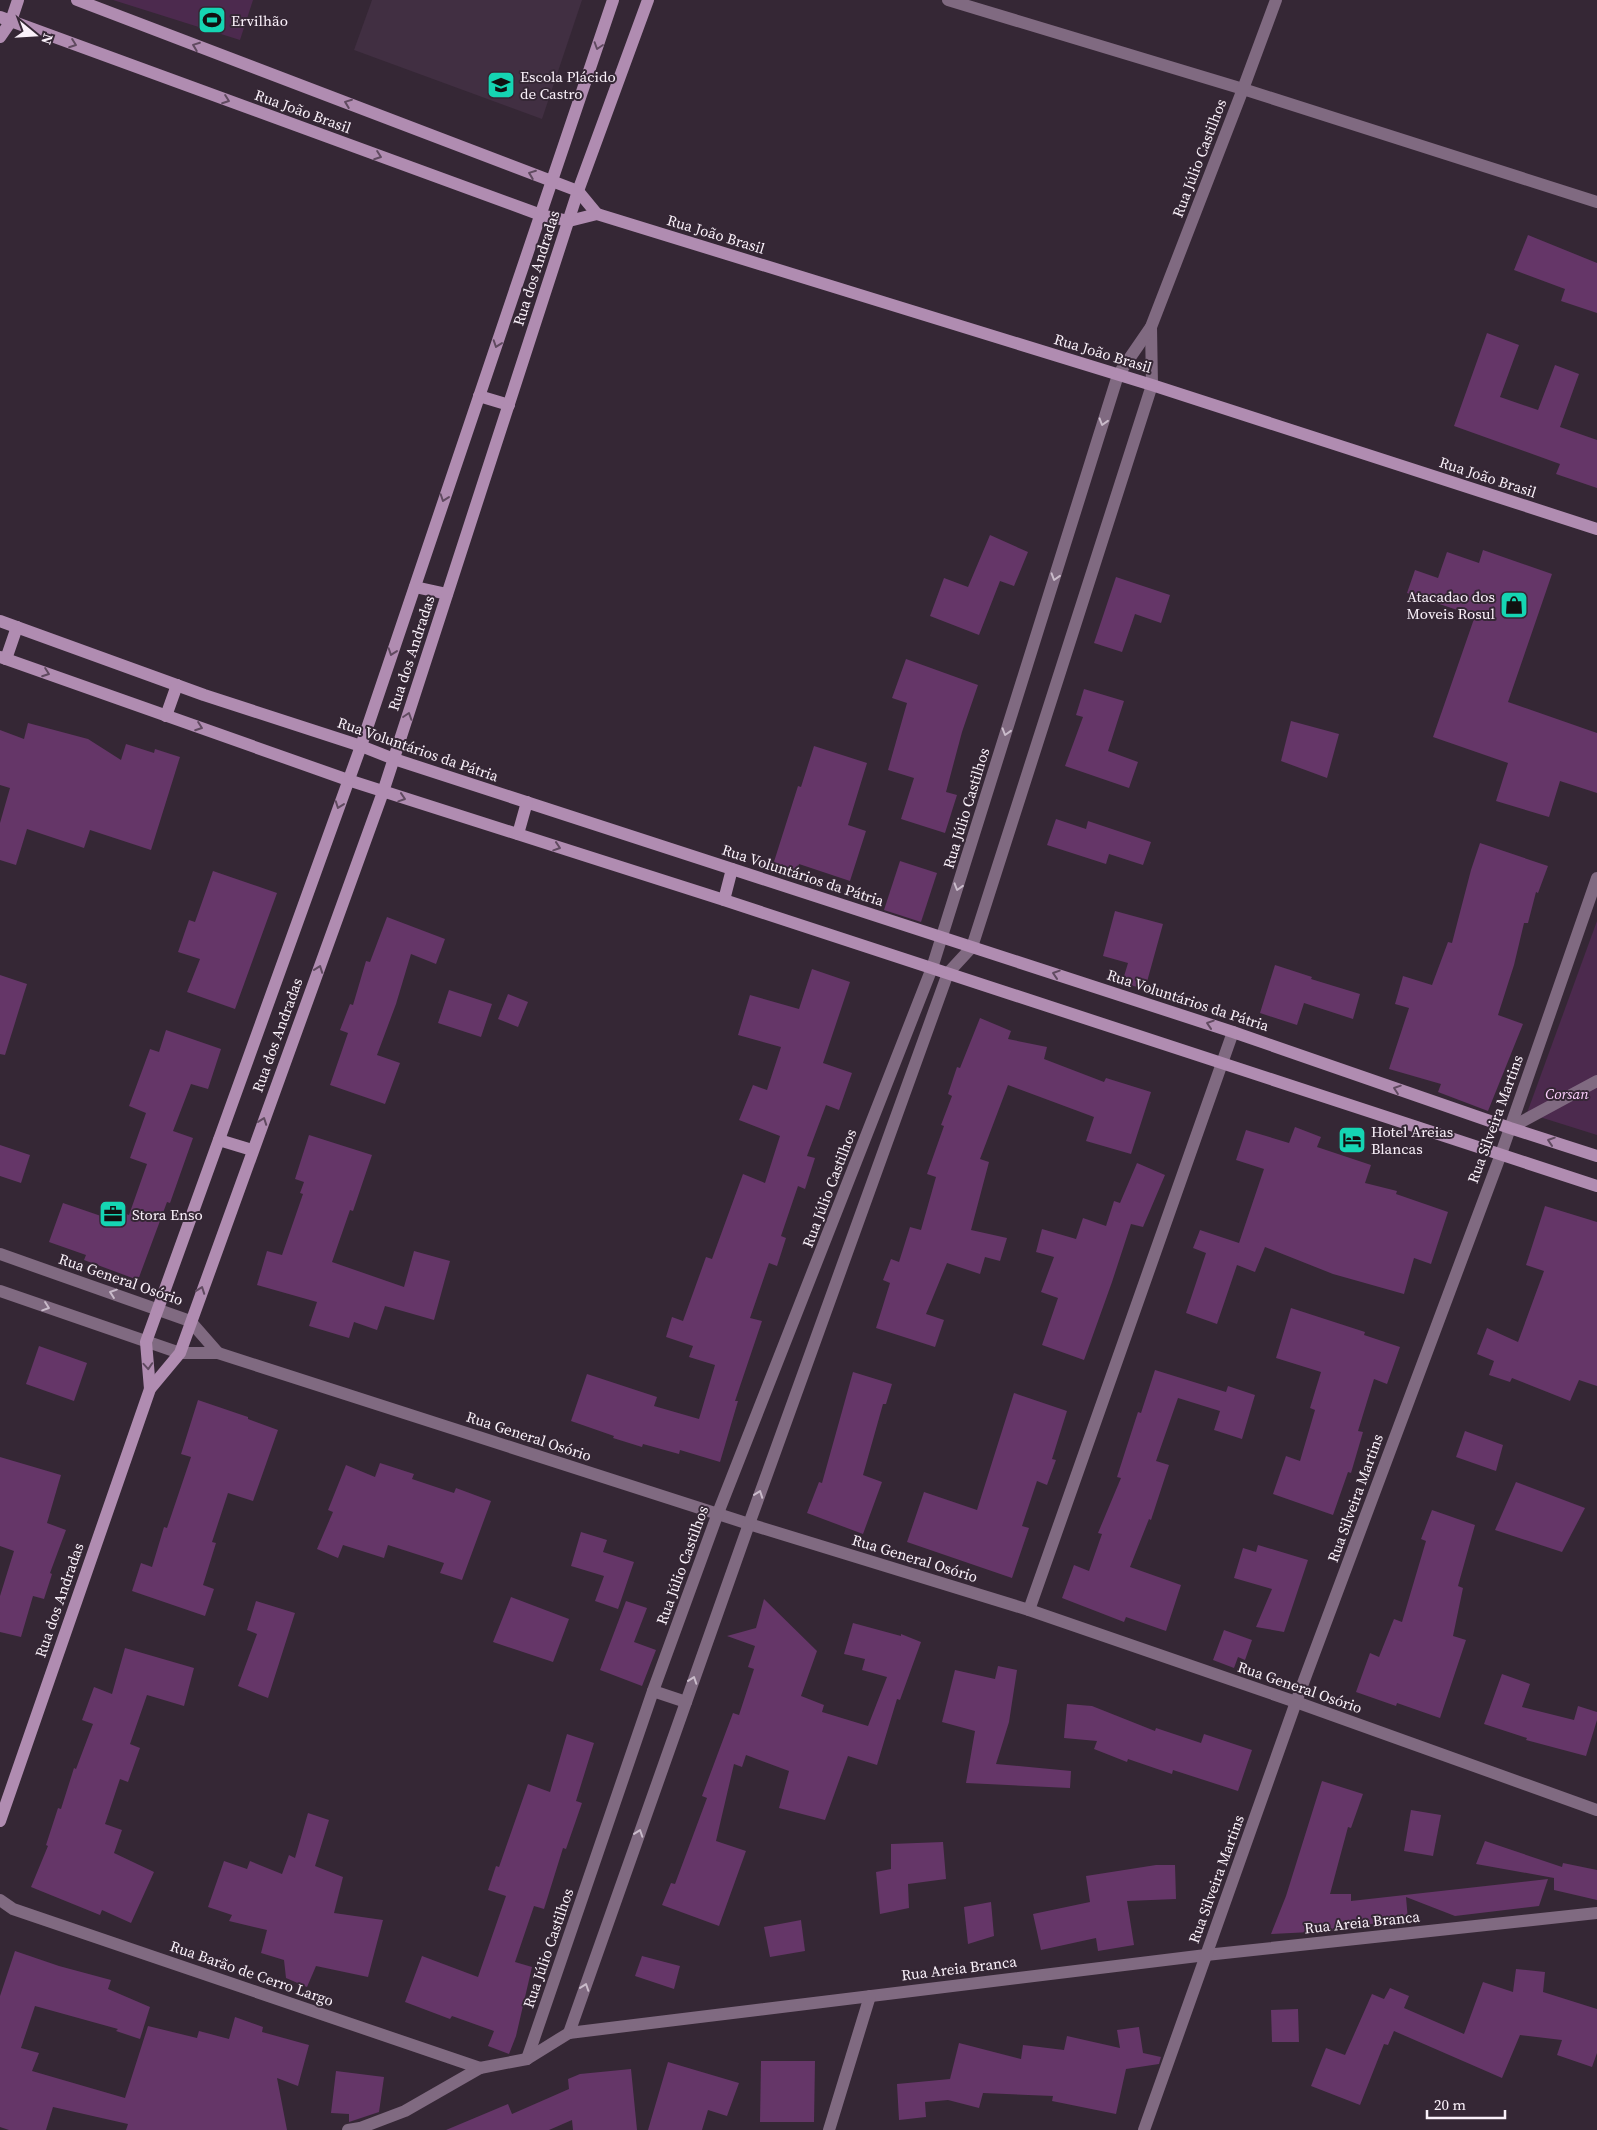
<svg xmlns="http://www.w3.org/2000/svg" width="1597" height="2130" font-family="'Source Serif 4',serif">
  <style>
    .built { fill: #412f42 }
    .green { fill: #4c2a4e }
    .building { fill: #653668 }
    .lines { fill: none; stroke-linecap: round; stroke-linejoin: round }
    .lane { stroke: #806a81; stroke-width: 12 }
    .street { stroke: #806a81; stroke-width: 12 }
    .secondary { stroke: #b08cb1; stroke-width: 12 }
    .oneway { stroke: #604a60 }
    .oneway2 { stroke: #c9bbca }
    .labels { text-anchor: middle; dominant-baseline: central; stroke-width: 4; stroke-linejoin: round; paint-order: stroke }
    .poi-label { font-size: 15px; fill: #faf1fa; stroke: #352735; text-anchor: start }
    .street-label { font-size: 15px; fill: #faf1fa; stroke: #352735 }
    .park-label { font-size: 15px; font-style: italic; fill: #fed1ff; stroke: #352735 }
  </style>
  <rect width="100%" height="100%" fill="#352735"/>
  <polygon class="built" points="372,0 582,0 542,119 354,50"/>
  <g class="green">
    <polygon points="113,0 253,0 240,40"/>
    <polygon points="1597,921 1597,1135 1527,1113"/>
  </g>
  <g class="building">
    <polygon points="1528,235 1597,263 1597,313 1561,301 1565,289 1514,270"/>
    <polygon points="1487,333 1519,345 1500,397 1538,410 1555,365 1579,374 1560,427 1597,440 1597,488 1556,474 1560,464 1454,426"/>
    <polygon points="990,535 1028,552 1014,586 1000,581 979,635 930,616 944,578 968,587"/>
    <polygon points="1483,550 1552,574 1508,702 1597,733 1597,793 1560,781 1549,817 1496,801 1508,763 1433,737 1475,616 1407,593 1415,570 1438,578 1447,552 1479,563"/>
    <polygon points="1116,577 1170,595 1161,623 1135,614 1122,652 1094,643"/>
    <polygon points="906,659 978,685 962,732 946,792 957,795 945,833 901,819 914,778 888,770 907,703 892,698"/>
    <polygon points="1084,689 1124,701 1108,751 1138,762 1129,788 1065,766 1083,717 1076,715"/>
    <polygon points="1291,721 1339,734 1327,778 1281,761"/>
    <polygon points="28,723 88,739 121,760 126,744 154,753 155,749 180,757 151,850 90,830 84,848 27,829 16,865 0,860 0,823 10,788 0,785 0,730 24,739"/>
    <polygon points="814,746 867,763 848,825 866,831 850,881 799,864 795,876 772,868 798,786 801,787"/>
    <polygon points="1056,819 1086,829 1088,821 1151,842 1143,865 1109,854 1106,864 1047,845"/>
    <polygon points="1480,843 1548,866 1538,893 1536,892 1528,923 1524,923 1514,965 1498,1015 1523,1024 1488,1111 1438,1092 1441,1084 1389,1069 1409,1008 1395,1004 1403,976 1432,985 1448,942 1452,943 1471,870"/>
    <polygon points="900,861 937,873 921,922 884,910"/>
    <polygon points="213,871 277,893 235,1009 187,992 200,959 178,952 189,920 195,922"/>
    <polygon points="1115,911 1163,924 1145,989 1122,983 1128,963 1103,956"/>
    <polygon points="387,917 445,939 436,964 411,954 396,1004 377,1055 400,1063 385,1104 330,1085 348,1033 340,1030 350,1004 353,1005 366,961 370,962"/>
    <polygon points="1275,965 1312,977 1311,979 1360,994 1353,1019 1304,1003 1297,1025 1260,1013"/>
    <polygon points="812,969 850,982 823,1063 852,1073 839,1110 826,1105 807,1156 815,1158 805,1189 798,1186 781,1236 786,1238 777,1266 769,1263 750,1318 762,1321 735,1401 738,1401 720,1462 680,1450 679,1454 643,1444 642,1447 613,1438 614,1436 571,1421 587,1374 657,1397 654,1406 699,1419 715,1365 689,1357 693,1346 666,1337 672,1317 683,1321 706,1257 712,1259 743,1174 765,1183 780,1136 739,1120 753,1085 767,1090 781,1047 738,1035 750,995 799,1009"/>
    <polygon points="0,975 27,984 5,1055 0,1054"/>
    <polygon points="449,990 492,1004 481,1037 438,1023"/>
    <polygon points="508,994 528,1002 518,1027 498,1019"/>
    <polygon points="980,1018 1011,1031 1008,1039 1047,1047 1044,1059 1104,1082 1106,1078 1151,1092 1131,1154 1086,1141 1094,1117 1008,1085 980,1159 989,1162 971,1230 1007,1238 1000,1261 985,1257 980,1274 947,1263 926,1314 944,1320 935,1347 876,1328 890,1283 883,1280 891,1259 899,1262 910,1227 921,1230 936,1177 927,1174 944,1126 941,1125 952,1096 948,1094 957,1067 960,1068"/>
    <polygon points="166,1030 221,1049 208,1089 191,1084 173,1131 193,1138 170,1203 167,1202 138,1280 84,1260 86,1255 49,1242 63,1203 101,1216 104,1206 129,1215 147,1164 130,1158 146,1113 129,1106 150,1049 159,1052"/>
    <polygon points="1295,1127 1321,1137 1317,1147 1371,1165 1365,1183 1397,1191 1396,1194 1448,1212 1431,1264 1414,1258 1404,1294 1333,1274 1265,1247 1255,1272 1237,1265 1217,1324 1186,1313 1206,1253 1193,1248 1200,1230 1239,1243 1264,1169 1236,1160 1246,1130 1289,1143"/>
    <polygon points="309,1135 372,1155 353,1211 350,1210 332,1262 404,1287 414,1251 450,1261 434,1320 385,1306 377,1330 354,1322 349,1338 309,1326 317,1302 257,1285 267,1251 282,1255 303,1194 300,1193 304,1182 295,1179"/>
    <polygon points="0,1145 30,1155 21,1183 0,1176"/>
    <polygon points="1137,1163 1165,1175 1143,1227 1131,1224 1112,1282 1084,1360 1042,1345 1058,1298 1041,1292 1054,1257 1036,1252 1042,1229 1076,1239 1083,1218 1106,1226 1114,1201 1120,1203"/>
    <polygon points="1545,1206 1597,1222 1597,1386 1579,1380 1570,1401 1512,1378 1510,1382 1489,1375 1494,1361 1477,1354 1487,1328 1518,1342 1544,1271 1526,1265"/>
    <polygon points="1291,1308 1365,1332 1364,1335 1400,1347 1387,1384 1374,1379 1358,1431 1363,1432 1351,1473 1348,1472 1333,1515 1273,1494 1286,1456 1300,1461 1315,1410 1310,1408 1321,1372 1276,1358"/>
    <polygon points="39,1346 87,1363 74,1401 26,1384"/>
    <polygon points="1155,1370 1226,1392 1228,1386 1255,1395 1242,1439 1214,1430 1220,1411 1178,1398 1156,1461 1169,1465 1151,1520 1149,1519 1130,1567 1181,1585 1166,1631 1126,1617 1124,1622 1062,1598 1074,1565 1089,1571 1102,1534 1098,1533 1121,1478 1117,1477 1125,1452 1138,1412 1141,1413"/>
    <polygon points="853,1372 892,1384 886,1404 883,1404 863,1475 882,1482 863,1534 807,1513 819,1482 822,1483"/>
    <polygon points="1014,1393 1067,1411 1052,1459 1056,1460 1047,1485 1037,1481 1022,1526 1029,1528 1012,1578 907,1542 924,1492 977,1510"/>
    <polygon points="198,1400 248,1417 248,1419 278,1430 253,1501 228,1493 212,1542 216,1543 203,1585 214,1589 205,1616 132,1591 141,1563 152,1567 164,1527 167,1528 191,1457 181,1454"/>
    <polygon points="1465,1431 1503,1445 1496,1471 1456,1457"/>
    <polygon points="0,1457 61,1475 47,1523 66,1530 50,1573 52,1574 44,1599 33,1596 21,1637 0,1632 0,1596 14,1551 0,1546"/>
    <polygon points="380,1463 414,1474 412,1479 454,1493 456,1488 491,1501 462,1580 440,1573 444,1563 388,1545 384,1558 343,1545 338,1558 317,1549 333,1512 328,1510 346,1465 375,1477"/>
    <polygon points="1516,1482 1585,1508 1562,1552 1495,1530"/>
    <polygon points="1432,1510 1475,1525 1458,1586 1463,1588 1453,1636 1466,1640 1440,1718 1397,1703 1396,1706 1356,1692 1370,1653 1379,1657 1394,1619 1402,1622 1426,1541 1421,1539"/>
    <polygon points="581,1532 607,1540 603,1552 634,1562 618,1609 595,1601 604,1576 571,1566"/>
    <polygon points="1258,1545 1308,1560 1284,1632 1256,1627 1272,1589 1234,1578 1243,1548 1256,1552"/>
    <polygon points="511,1597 569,1619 553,1662 493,1642"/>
    <polygon points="764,1599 817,1651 801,1696 824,1705 822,1712 868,1726 887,1677 862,1670 865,1659 844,1654 853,1623 901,1636 901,1634 921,1642 900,1700 897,1699 877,1765 848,1756 825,1820 779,1808 789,1771 746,1755 742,1767 734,1764 716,1841 746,1851 719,1926 662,1905 671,1883 675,1884 707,1798 702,1796 733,1713 739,1715 754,1669 748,1667 755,1646 727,1636 756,1628"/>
    <polygon points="256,1601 295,1613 268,1698 238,1686 257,1634 247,1630"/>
    <polygon points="626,1601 647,1608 634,1642 656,1650 642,1686 600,1670"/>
    <polygon points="1224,1630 1252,1640 1245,1660 1238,1657 1234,1668 1213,1660"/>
    <polygon points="125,1648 194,1668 184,1706 147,1695 130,1744 140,1748 128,1782 120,1779 105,1824 122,1830 114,1853 154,1872 131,1923 102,1910 100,1915 31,1887 48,1846 46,1845 58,1808 61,1809 74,1768 76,1769 93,1724 82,1720 94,1687 112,1694"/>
    <polygon points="998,1666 1017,1670 1009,1722 996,1764 1071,1771 1070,1788 966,1783 975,1731 942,1722 955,1670 995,1679"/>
    <polygon points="1502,1674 1530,1684 1522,1707 1574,1720 1578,1706 1597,1712 1597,1720 1586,1756 1526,1740 1527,1738 1484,1724"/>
    <polygon points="1067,1704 1092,1706 1155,1731 1156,1728 1201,1743 1204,1734 1252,1750 1238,1791 1173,1770 1172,1774 1128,1759 1127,1762 1094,1749 1097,1741 1064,1738"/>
    <polygon points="567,1734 594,1743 576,1801 582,1803 566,1849 563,1848 544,1909 534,1906 515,1962 532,1967 516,2036 509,2054 488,2046 494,2031 452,2016 450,2019 405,2002 422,1956 478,1977 506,1896 488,1890 496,1866 499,1867 528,1784 550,1792"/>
    <polygon points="1322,1781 1363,1794 1351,1828 1348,1827 1330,1894 1351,1894 1351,1901 1548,1879 1539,1906 1455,1916 1406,1897 1408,1920 1352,1926 1352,1930 1271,1934 1286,1896"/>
    <polygon points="1411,1810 1441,1815 1433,1856 1404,1851"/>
    <polygon points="308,1813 329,1820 315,1866 343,1877 334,1913 383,1920 368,1977 316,1966 307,1987 286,1978 284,1960 261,1953 267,1930 229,1921 232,1915 208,1907 224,1861 247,1869 250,1861 282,1874 289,1855 295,1858"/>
    <polygon points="1485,1841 1562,1867 1563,1863 1597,1870 1597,1900 1554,1890 1554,1878 1476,1864"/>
    <polygon points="943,1842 946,1879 908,1884 909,1908 880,1914 876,1872 891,1869 891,1844"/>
    <polygon points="1156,1865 1175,1865 1176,1899 1127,1901 1134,1945 1098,1951 1096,1938 1041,1950 1033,1914 1090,1902 1086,1876"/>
    <polygon points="991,1902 994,1936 968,1944 964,1907"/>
    <polygon points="801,1920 805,1951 770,1957 764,1927"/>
    <polygon points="15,1951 59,1966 111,1980 108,1989 150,2007 140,2039 116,2031 118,2029 35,2006 21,2048 39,2053 32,2071 125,2098 148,2026 197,2038 199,2031 229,2039 235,2017 263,2027 262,2032 309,2045 298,2086 277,2078 287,2130 126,2130 128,2124 53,2107 46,2130 9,2130 0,2127 0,1996"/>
    <polygon points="642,1956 680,1966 674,1989 635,1976"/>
    <polygon points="1516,1969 1545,1972 1543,1992 1597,2009 1597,2053 1592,2067 1557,2055 1562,2040 1520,2035 1502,2078 1394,2031 1388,2045 1384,2044 1360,2105 1311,2086 1326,2048 1345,2055 1372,1994 1384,1999 1390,1988 1409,1996 1404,2008 1464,2034 1483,1982 1513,1992"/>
    <polygon points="1298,2009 1299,2042 1272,2042 1271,2010"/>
    <polygon points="1139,2027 1143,2053 1161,2057 1159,2064 1126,2069 1116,2114 1052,2101 1053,2096 983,2093 979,2108 948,2100 925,2102 926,2117 899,2120 897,2084 950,2079 959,2043 1021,2059 1023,2045 1064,2050 1067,2036 1120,2048 1117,2030"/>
    <polygon points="761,2061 815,2061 814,2122 760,2122"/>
    <polygon points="668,2062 739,2083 727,2116 708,2110 702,2130 648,2130"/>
    <polygon points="631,2069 637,2130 573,2130 572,2120 549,2130 446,2130 508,2104 512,2114 569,2089 568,2079 580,2074"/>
    <polygon points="336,2071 384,2077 379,2112 349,2122 349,2114 331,2113"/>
  </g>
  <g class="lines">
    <polyline class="lane" points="1510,1128 1597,1081"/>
    <g class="street">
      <polyline points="948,0 1243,89 1597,202"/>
      <polyline points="0,1254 190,1321 218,1353"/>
      <polyline points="0,1291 180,1353 218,1353 749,1524 1029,1610 1296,1702 1597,1810"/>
      <polyline points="1029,1610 1233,1032"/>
      <polyline points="653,1691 686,1702"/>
      <polyline points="0,1900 13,1909 480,2068"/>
      <polyline points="569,2033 749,1524 948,973 972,947 1152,385 1151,327"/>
      <polyline points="527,2059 653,1691 718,1513 932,968 1118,375 1151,327 1243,89 1276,0"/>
      <polyline points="348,2130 360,2128 405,2111 480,2068 527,2059 569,2033 1206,1955 1597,1913"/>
      <polyline points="829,2130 870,1996"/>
      <polyline points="1144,2130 1296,1702 1501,1154 1597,878"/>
    </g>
    <g class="secondary">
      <polyline points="77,0 578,191 597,214"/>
      <polyline points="0,17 541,215 569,221 597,214 1152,385 1597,529"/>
      <polyline points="0,37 11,21 18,0"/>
      <polyline points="479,396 509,405"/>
      <polyline points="415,587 447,594"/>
      <polyline points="0,621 204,695 361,746 394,759 1233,1032 1510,1128 1597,1156"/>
      <polyline points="0,657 348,780 724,900 1597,1186"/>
      <polyline points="6,659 17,627"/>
      <polyline points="166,716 177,685"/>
      <polyline points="518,834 527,802"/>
      <polyline points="724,900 732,869"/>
      <polyline points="219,1140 252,1150"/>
      <polyline points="150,1389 146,1342 361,746 613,0"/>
      <polyline points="0,1821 150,1389 180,1353 383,792 578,191 648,0"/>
    </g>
  </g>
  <defs><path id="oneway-chevron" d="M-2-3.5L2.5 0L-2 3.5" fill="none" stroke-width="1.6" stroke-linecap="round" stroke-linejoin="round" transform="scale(1.25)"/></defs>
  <g class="oneway">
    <use href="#oneway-chevron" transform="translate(73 44) rotate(20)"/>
    <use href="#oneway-chevron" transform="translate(196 46) rotate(-159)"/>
    <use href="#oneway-chevron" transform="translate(598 46) rotate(108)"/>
    <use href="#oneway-chevron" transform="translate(226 100) rotate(20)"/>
    <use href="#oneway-chevron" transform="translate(348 103) rotate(-159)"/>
    <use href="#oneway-chevron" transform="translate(378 156) rotate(20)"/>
    <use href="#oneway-chevron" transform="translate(532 174) rotate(-159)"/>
    <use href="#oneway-chevron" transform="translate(497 344) rotate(109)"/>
    <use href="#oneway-chevron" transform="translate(444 498) rotate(109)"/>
    <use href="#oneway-chevron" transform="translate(392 652) rotate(109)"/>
    <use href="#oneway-chevron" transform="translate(46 673) rotate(20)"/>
    <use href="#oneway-chevron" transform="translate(408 716) rotate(-72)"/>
    <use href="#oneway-chevron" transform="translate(199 727) rotate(20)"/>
    <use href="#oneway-chevron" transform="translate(402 798) rotate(18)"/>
    <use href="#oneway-chevron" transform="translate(339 805) rotate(110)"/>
    <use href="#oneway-chevron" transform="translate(557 847) rotate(18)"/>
    <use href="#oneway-chevron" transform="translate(319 969) rotate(-70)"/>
    <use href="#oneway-chevron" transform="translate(1056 974) rotate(-162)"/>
    <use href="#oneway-chevron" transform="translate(1210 1024) rotate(-162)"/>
    <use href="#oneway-chevron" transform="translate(1397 1089) rotate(-161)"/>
    <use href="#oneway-chevron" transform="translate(263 1121) rotate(-70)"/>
    <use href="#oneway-chevron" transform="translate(1551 1141) rotate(-162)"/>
    <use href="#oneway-chevron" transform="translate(201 1290) rotate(-70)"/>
    <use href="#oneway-chevron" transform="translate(148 1366) rotate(86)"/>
  </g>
  <g class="oneway2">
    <use href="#oneway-chevron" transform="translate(1103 422) rotate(107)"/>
    <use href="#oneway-chevron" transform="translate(1055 577) rotate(107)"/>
    <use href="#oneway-chevron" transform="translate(1006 732) rotate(107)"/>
    <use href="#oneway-chevron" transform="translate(958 887) rotate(107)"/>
    <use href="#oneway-chevron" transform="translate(113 1293) rotate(-161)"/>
    <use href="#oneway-chevron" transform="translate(46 1307) rotate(19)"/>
    <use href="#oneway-chevron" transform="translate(759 1494) rotate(-70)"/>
    <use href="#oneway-chevron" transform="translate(693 1680) rotate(-71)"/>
    <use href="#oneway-chevron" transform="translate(639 1833) rotate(-71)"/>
    <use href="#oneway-chevron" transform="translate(585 1987) rotate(-71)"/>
  </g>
  <defs>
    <symbol id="stadium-square" viewBox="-11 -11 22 22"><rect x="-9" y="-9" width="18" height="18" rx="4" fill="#15d5b3" stroke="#352735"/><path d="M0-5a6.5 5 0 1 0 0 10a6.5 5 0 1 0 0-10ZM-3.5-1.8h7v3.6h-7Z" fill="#111"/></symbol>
    <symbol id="school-square" viewBox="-11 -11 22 22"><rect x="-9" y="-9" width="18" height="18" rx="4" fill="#15d5b3" stroke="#352735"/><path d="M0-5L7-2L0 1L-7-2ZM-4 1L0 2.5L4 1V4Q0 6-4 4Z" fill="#111"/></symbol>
    <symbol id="shop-square" viewBox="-11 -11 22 22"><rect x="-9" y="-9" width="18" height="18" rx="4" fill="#15d5b3" stroke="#352735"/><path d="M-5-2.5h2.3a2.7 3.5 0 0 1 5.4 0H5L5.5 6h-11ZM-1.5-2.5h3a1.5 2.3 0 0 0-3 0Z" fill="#111"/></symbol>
    <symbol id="hotel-square" viewBox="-11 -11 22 22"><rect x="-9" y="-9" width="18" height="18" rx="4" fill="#15d5b3" stroke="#352735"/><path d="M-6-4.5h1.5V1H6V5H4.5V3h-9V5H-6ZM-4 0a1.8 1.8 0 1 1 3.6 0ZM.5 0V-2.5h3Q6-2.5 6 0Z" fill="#111"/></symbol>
    <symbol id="office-square" viewBox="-11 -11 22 22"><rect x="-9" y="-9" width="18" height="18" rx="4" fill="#15d5b3" stroke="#352735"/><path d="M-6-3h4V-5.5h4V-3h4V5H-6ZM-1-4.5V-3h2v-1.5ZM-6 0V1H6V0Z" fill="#111"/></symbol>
  </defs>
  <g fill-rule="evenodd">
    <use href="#stadium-square" x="196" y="4" width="32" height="32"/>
    <use href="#school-square" x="485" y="69" width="32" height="32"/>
    <use href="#shop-square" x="1498" y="589" width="32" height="32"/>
    <use href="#hotel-square" x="1336" y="1124" width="32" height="32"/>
    <use href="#office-square" x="97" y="1198" width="32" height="32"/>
  </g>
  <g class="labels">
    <g class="poi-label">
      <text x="231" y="20">Ervilhão</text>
      <text x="520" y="76">Escola Plácido<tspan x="520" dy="17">de Castro</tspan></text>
      <text x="1495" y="596" text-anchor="end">Atacadao dos<tspan x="1495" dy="17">Moveis Rosul</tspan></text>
      <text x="1371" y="1131">Hotel Areias<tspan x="1371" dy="17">Blancas</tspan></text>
      <text x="132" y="1214">Stora Enso</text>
    </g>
    <g class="street-label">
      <text transform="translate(303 111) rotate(20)">Rua João Brasil</text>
      <text transform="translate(1199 158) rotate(-69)">Rua Júlio Castilhos</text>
      <text transform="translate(716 234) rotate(17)">Rua João Brasil</text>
      <text transform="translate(536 268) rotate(-72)">Rua dos Andradas</text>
      <text transform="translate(1103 353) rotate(17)">Rua João Brasil</text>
      <text transform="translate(1488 477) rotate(18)">Rua João Brasil</text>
      <text transform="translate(411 653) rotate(-72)">Rua dos Andradas</text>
      <text transform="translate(418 749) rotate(19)">Rua Voluntários da Pátria</text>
      <text transform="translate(966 808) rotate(-73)">Rua Júlio Castilhos</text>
      <text transform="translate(803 875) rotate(18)">Rua Voluntários da Pátria</text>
      <text transform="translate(1188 1000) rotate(18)">Rua Voluntários da Pátria</text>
      <text transform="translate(277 1035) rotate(-70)">Rua dos Andradas</text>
      <text transform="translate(1495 1119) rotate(-70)">Rua Silveira Martins</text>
      <text transform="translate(829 1188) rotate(-69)">Rua Júlio Castilhos</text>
      <text transform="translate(121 1279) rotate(19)">Rua General Osório</text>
      <text transform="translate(529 1436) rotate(18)">Rua General Osório</text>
      <text transform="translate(1355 1498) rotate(-70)">Rua Silveira Martins</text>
      <text transform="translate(915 1558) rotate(17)">Rua General Osório</text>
      <text transform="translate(682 1565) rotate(-70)">Rua Júlio Castilhos</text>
      <text transform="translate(59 1600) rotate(-71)">Rua dos Andradas</text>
      <text transform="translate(1300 1687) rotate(19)">Rua General Osório</text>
      <text transform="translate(1216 1879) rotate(-70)">Rua Silveira Martins</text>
      <text transform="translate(1362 1922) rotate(-6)">Rua Areia Branca</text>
      <text transform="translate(548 1948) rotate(-71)">Rua Júlio Castilhos</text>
      <text transform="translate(959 1968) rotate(-7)">Rua Areia Branca</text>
      <text transform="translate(252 1973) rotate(19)">Rua Barão de Cerro Largo</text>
    </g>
    <g class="park-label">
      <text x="1567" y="1093">Corsan</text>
    </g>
  </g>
  <g transform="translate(35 35) rotate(108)" stroke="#352735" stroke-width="4" paint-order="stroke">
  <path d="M0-4L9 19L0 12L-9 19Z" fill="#faf1fa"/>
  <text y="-8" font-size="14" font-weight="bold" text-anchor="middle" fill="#faf1fa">N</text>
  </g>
  <path d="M1427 2110v8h78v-8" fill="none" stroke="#faf1fa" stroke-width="2.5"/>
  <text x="1434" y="2110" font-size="15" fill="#faf1fa" stroke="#352735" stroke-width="4" paint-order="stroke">20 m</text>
</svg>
